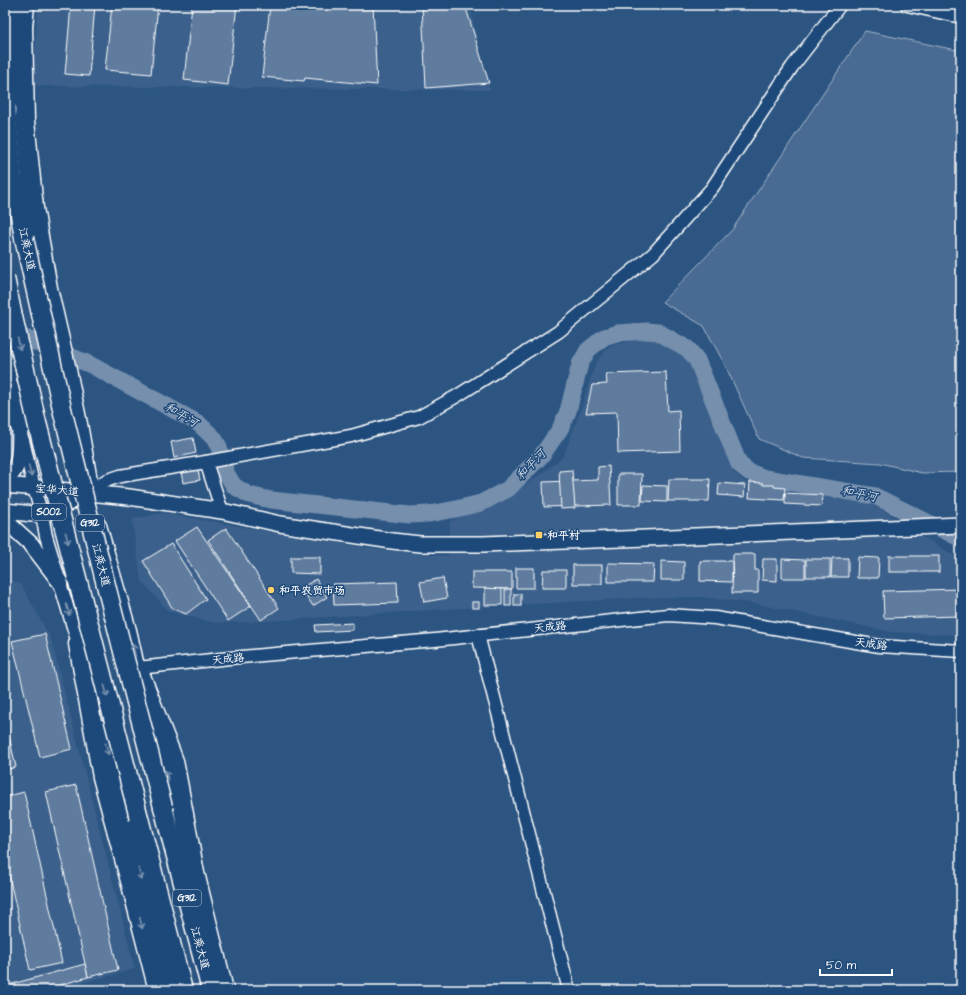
<svg xmlns="http://www.w3.org/2000/svg" width="966" height="995" font-family="'Architects Daughter','LXGW WenKai TC',sans-serif">
  <style>
    .built { fill: #3b618b }
    .green { fill: #486b92; stroke: #a4b5c8 }
    .lines { fill: none; stroke-linecap: round; stroke-linejoin: round }
    .river { stroke: #748fad; stroke-width: 17 }
    .building { fill: #5e7c9f; stroke: #fff }
    .minor-casing { stroke: #fff; stroke-width: 15 }
    .major-casing { stroke: #fff; stroke-width: 18 }
    .highway-casing { stroke: #fff; stroke-width: 21 }
    .minor { stroke: #1f4a7a; stroke-width: 12 }
    .major { stroke: #1f4a7a; stroke-width: 15 }
    .highway { stroke: #1f4a7a; stroke-width: 18 }
    .highway-bridge-casing { stroke: #fff; stroke-width: 21; stroke-linecap: butt }
    .highway-bridge { stroke: #1f4a7a; stroke-width: 18 }
    .oneway { stroke: #7992af }
    .poi-dot { fill: #ffd166; stroke: #1f4a7a; stroke-width: 1.5 }
    .labels { text-anchor: middle; dominant-baseline: central; stroke-width: 3; stroke-linejoin: round; paint-order: stroke }
    .shield { fill: #1f4a7a; stroke: #bcc9d7; stroke-width: 1 }
    .shield-label { font-size: 10px; font-weight: bold; fill: #fff }
    .street-label { font-size: 11px; fill: #fff; stroke: #1f4a7a }
    .poi-label { font-size: 11px; font-weight: bold; fill: #fff; stroke: #1f4a7a; text-anchor: start }
    .water-label { font-size: 12px; font-style: italic; fill: #d5dde6; stroke: #1f4a7a }
  </style>
  <rect width="100%" height="100%" fill="#2c5582"/>
  <filter id="ink" filterUnits="userSpaceOnUse"><feTurbulence type="fractalNoise" baseFrequency=".025" numOctaves="2"/><feDisplacementMap in="SourceGraphic" scale="8" xChannelSelector="R" yChannelSelector="G"/><feConvolveMatrix kernelMatrix="1 2 1 2 8 2 1 2 1" color-interpolation-filters="sRGB"/></filter>
  <g filter="url(#ink)">
    <g class="built">
      <polygon points="38,5 469,5 490,90 32,86"/>
      <polygon points="646,337 679,347 701,373 733,472 745,482 871,502 923,537 961,560 961,635 891,632 757,604 701,597 639,598 446,609 254,622 215,623 168,611 141,580 132,519 162,513 379,550 448,556 450,521 506,500 563,457 580,412 596,362 610,346"/>
      <polygon points="5,578 21,584 51,639 135,969 55,990 5,990"/>
    </g>
    <polygon class="green" points="865,31 961,51 961,472 922,473 880,463 803,458 759,439 726,367 704,326 662,302 732,230"/>
    <g class="lines">
      <polyline class="river" points="5,330 89,364 198,423 214,438 219,447 226,473 234,486 249,495 271,500 410,515 429,514 456,509 481,503 508,489 542,455 560,429 568,411 580,364 588,350 604,337 617,333 647,331 658,332 688,349 697,360 739,464 749,472 765,478 875,496 961,539"/>
    </g>
    <g class="building">
      <polygon points="71,5 95,5 89,76 65,74"/>
      <polygon points="112,5 158,5 151,74 105,70"/>
      <polygon points="192,5 237,5 228,85 184,80"/>
      <polygon points="270,5 373,5 377,85 305,78 304,81 262,77"/>
      <polygon points="422,5 465,5 489,83 426,88"/>
      <polygon points="666,372 668,411 679,410 680,451 618,453 617,412 586,413 592,385 607,384 606,374"/>
      <polygon points="193,438 196,453 174,458 171,442"/>
      <polygon points="609,466 611,505 544,507 543,482 598,480 598,467"/>
      <polygon points="198,470 200,480 183,483 181,472"/>
      <polygon points="572,470 575,508 561,509 559,471"/>
      <polygon points="618,474 642,474 641,505 618,505"/>
      <polygon points="669,479 710,479 709,501 668,501"/>
      <polygon points="750,482 763,483 763,485 774,485 774,487 785,488 784,500 749,498"/>
      <polygon points="719,483 745,485 744,497 718,495"/>
      <polygon points="643,485 667,486 667,502 642,501"/>
      <polygon points="785,493 823,495 822,506 785,504"/>
      <polygon points="197,527 251,606 228,621 175,541"/>
      <polygon points="226,528 279,608 261,620 208,540"/>
      <polygon points="171,544 206,599 186,614 173,609 143,561"/>
      <polygon points="733,554 755,554 755,570 758,570 758,593 732,593"/>
      <rect x="889" y="556" width="50" height="16"/>
      <polygon points="291,557 320,557 320,574 291,573"/>
      <polygon points="858,557 879,558 878,578 857,578"/>
      <polygon points="832,558 848,558 848,577 831,577"/>
      <polygon points="763,559 777,559 777,581 762,580"/>
      <polygon points="782,559 805,560 805,578 782,578"/>
      <rect x="806" y="559" width="24" height="18"/>
      <polygon points="661,561 684,562 684,580 661,580"/>
      <polygon points="700,561 732,561 732,582 700,581"/>
      <polygon points="608,563 654,564 653,582 608,582"/>
      <rect x="573" y="565" width="29" height="19"/>
      <rect x="516" y="568" width="18" height="20"/>
      <polygon points="543,570 566,570 566,588 542,588"/>
      <polygon points="472,572 512,572 512,589 472,588"/>
      <polygon points="443,578 447,598 424,602 420,582"/>
      <polygon points="316,579 327,597 313,606 301,588"/>
      <polygon points="397,582 398,603 334,605 333,584"/>
      <polygon points="485,588 502,589 502,605 485,605"/>
      <rect x="505" y="589" width="6" height="17"/>
      <polygon points="961,589 961,616 884,618 883,591"/>
      <rect x="514" y="594" width="7" height="12"/>
      <rect x="472" y="602" width="7" height="6"/>
      <polygon points="353,623 353,630 316,632 315,625"/>
      <polygon points="45,634 72,749 40,757 12,641"/>
      <polygon points="5,718 16,767 5,770"/>
      <polygon points="76,785 118,970 88,977 46,792"/>
      <polygon points="24,792 62,963 30,970 5,858 5,797"/>
      <polygon points="85,964 88,977 42,990 5,990 5,986"/>
    </g>
    <g class="lines">
      <defs>
        <g id="minor">
          <polyline points="907,5 961,17"/>
          <polyline points="14,100 11,49 14,5"/>
          <polyline points="5,351 10,379"/>
          <polyline points="23,440 34,488 42,515 46,536 80,650"/>
          <polyline points="206,462 222,511"/>
          <polyline points="90,493 105,481 120,476 206,462 351,436 419,417 457,396 558,332 653,254 712,188 792,67 840,5"/>
          <polyline points="100,525 130,630 140,675"/>
          <polyline points="478,635 569,990"/>
          <polyline points="138,668 230,658 435,640 668,615 715,618 879,646 961,651"/>
          <polyline points="100,726 172,990"/>
          <polyline points="156,735 173,801"/>
        </g>
        <g id="major">
          <path d="M5,478c18,-7 14,-35 15,-51"/>
          <polyline points="5,485 90,493 129,497 222,511 280,524 392,541 420,544 483,544 621,539 961,525"/>
          <polyline points="5,511 42,515 90,493"/>
          <polyline points="5,522 9,524 31,544 60,582"/>
        </g>
        <g id="highway">
          <polyline points="25,5 23,27 25,121 34,208 48,288 67,370 78,424 90,492"/>
          <polyline points="5,87 7,118 13,176 24,238"/>
          <polyline points="5,373 20,427"/>
          <polyline points="78,644 102,777 131,885 158,990"/>
          <polyline points="138,668 174,761 195,873 224,990"/>
          <polyline points="163,807 211,990"/>
          <polyline points="139,818 183,990"/>
        </g>
      </defs>
      <use href="#minor" class="minor-casing"/>
      <use href="#major" class="major-casing"/>
      <use href="#highway" class="highway-casing"/>
      <use href="#minor" class="minor"/>
      <use href="#major" class="major"/>
      <use href="#highway" class="highway"/>
      <defs>
        <g id="highway-bridge">
          <polyline points="24,238 63,413 109,597 163,807"/>
          <polyline points="5,278 12,312 37,423 139,818"/>
        </g>
      </defs>
      <use href="#highway-bridge" class="highway-bridge-casing"/>
      <use href="#highway-bridge" class="highway-bridge"/>
    </g>
    <defs><path id="oneway-shaft" d="M-6 0H5M1.5-3L5.5 0L1.5 3" fill="none" stroke-width="1.6" stroke-linecap="round" stroke-linejoin="round"/></defs>
    <g class="oneway">
      <use href="#oneway-shaft" transform="translate(19 344) rotate(77)"/>
      <use href="#oneway-shaft" transform="translate(30 471) rotate(76)"/>
      <use href="#oneway-shaft" transform="translate(67 538) rotate(75)"/>
      <use href="#oneway-shaft" transform="translate(68 610) rotate(74)"/>
      <use href="#oneway-shaft" transform="translate(134 650) rotate(-103)"/>
      <use href="#oneway-shaft" transform="translate(106 691) rotate(75)"/>
      <use href="#oneway-shaft" transform="translate(107 749) rotate(75)"/>
      <use href="#oneway-shaft" transform="translate(167 776) rotate(-105)"/>
      <use href="#oneway-shaft" transform="translate(140 874) rotate(75)"/>
      <use href="#oneway-shaft" transform="translate(141 923) rotate(76)"/>
    </g>
  </g>
  <g class="poi-dot">
    <rect x="535" y="531" width="8" height="8" rx="2"/>
    <circle cx="271" cy="590" r="4"/>
  </g>
  <g class="labels">
    <g class="shield">
      <rect x="32" y="504" width="34" height="16" rx="3"/>
      <rect x="76" y="515" width="28" height="16" rx="3"/>
      <rect x="173" y="890" width="28" height="16" rx="3"/>
    </g>
    <g class="shield-label">
      <text x="49" y="512">S002</text>
      <text x="90" y="523">G312</text>
      <text x="187" y="898">G312</text>
    </g>
    <g class="street-label">
      <text transform="translate(27 249) rotate(78)">江乘大道</text>
      <text transform="translate(57 490) rotate(5)">宝华大道</text>
      <text transform="translate(101 565) rotate(76)">江乘大道</text>
      <text transform="translate(550 627) rotate(-6)">天成路</text>
      <text transform="translate(871 644) rotate(8)">天成路</text>
      <text transform="translate(228 659) rotate(-6)">天成路</text>
      <text transform="translate(200 948) rotate(75)">江乘大道</text>
    </g>
    <g class="poi-label">
      <text x="547" y="535">和平村</text>
      <text x="279" y="590">和平农贸市场</text>
    </g>
    <g class="water-label">
      <text transform="translate(181 415) rotate(31)">和平河</text>
      <text transform="translate(531 465) rotate(-46)">和平河</text>
      <text transform="translate(859 494) rotate(12)">和平河</text>
    </g>
  </g>
  <rect width="966" height="995" fill="none" stroke="#1f4a7a" stroke-width="20"/>
  <rect x="10" y="10" width="946" height="975" fill="none" stroke="#fff" stroke-width="1.5" filter="url(#ink)"/>
  <path d="M820 969v6h72v-6" fill="none" stroke="#ffffff" stroke-width="2"/>
  <text x="826" y="969" font-size="12" fill="#ffffff" stroke="#1f4a7a" stroke-width="3" paint-order="stroke">50 m</text>
</svg>
